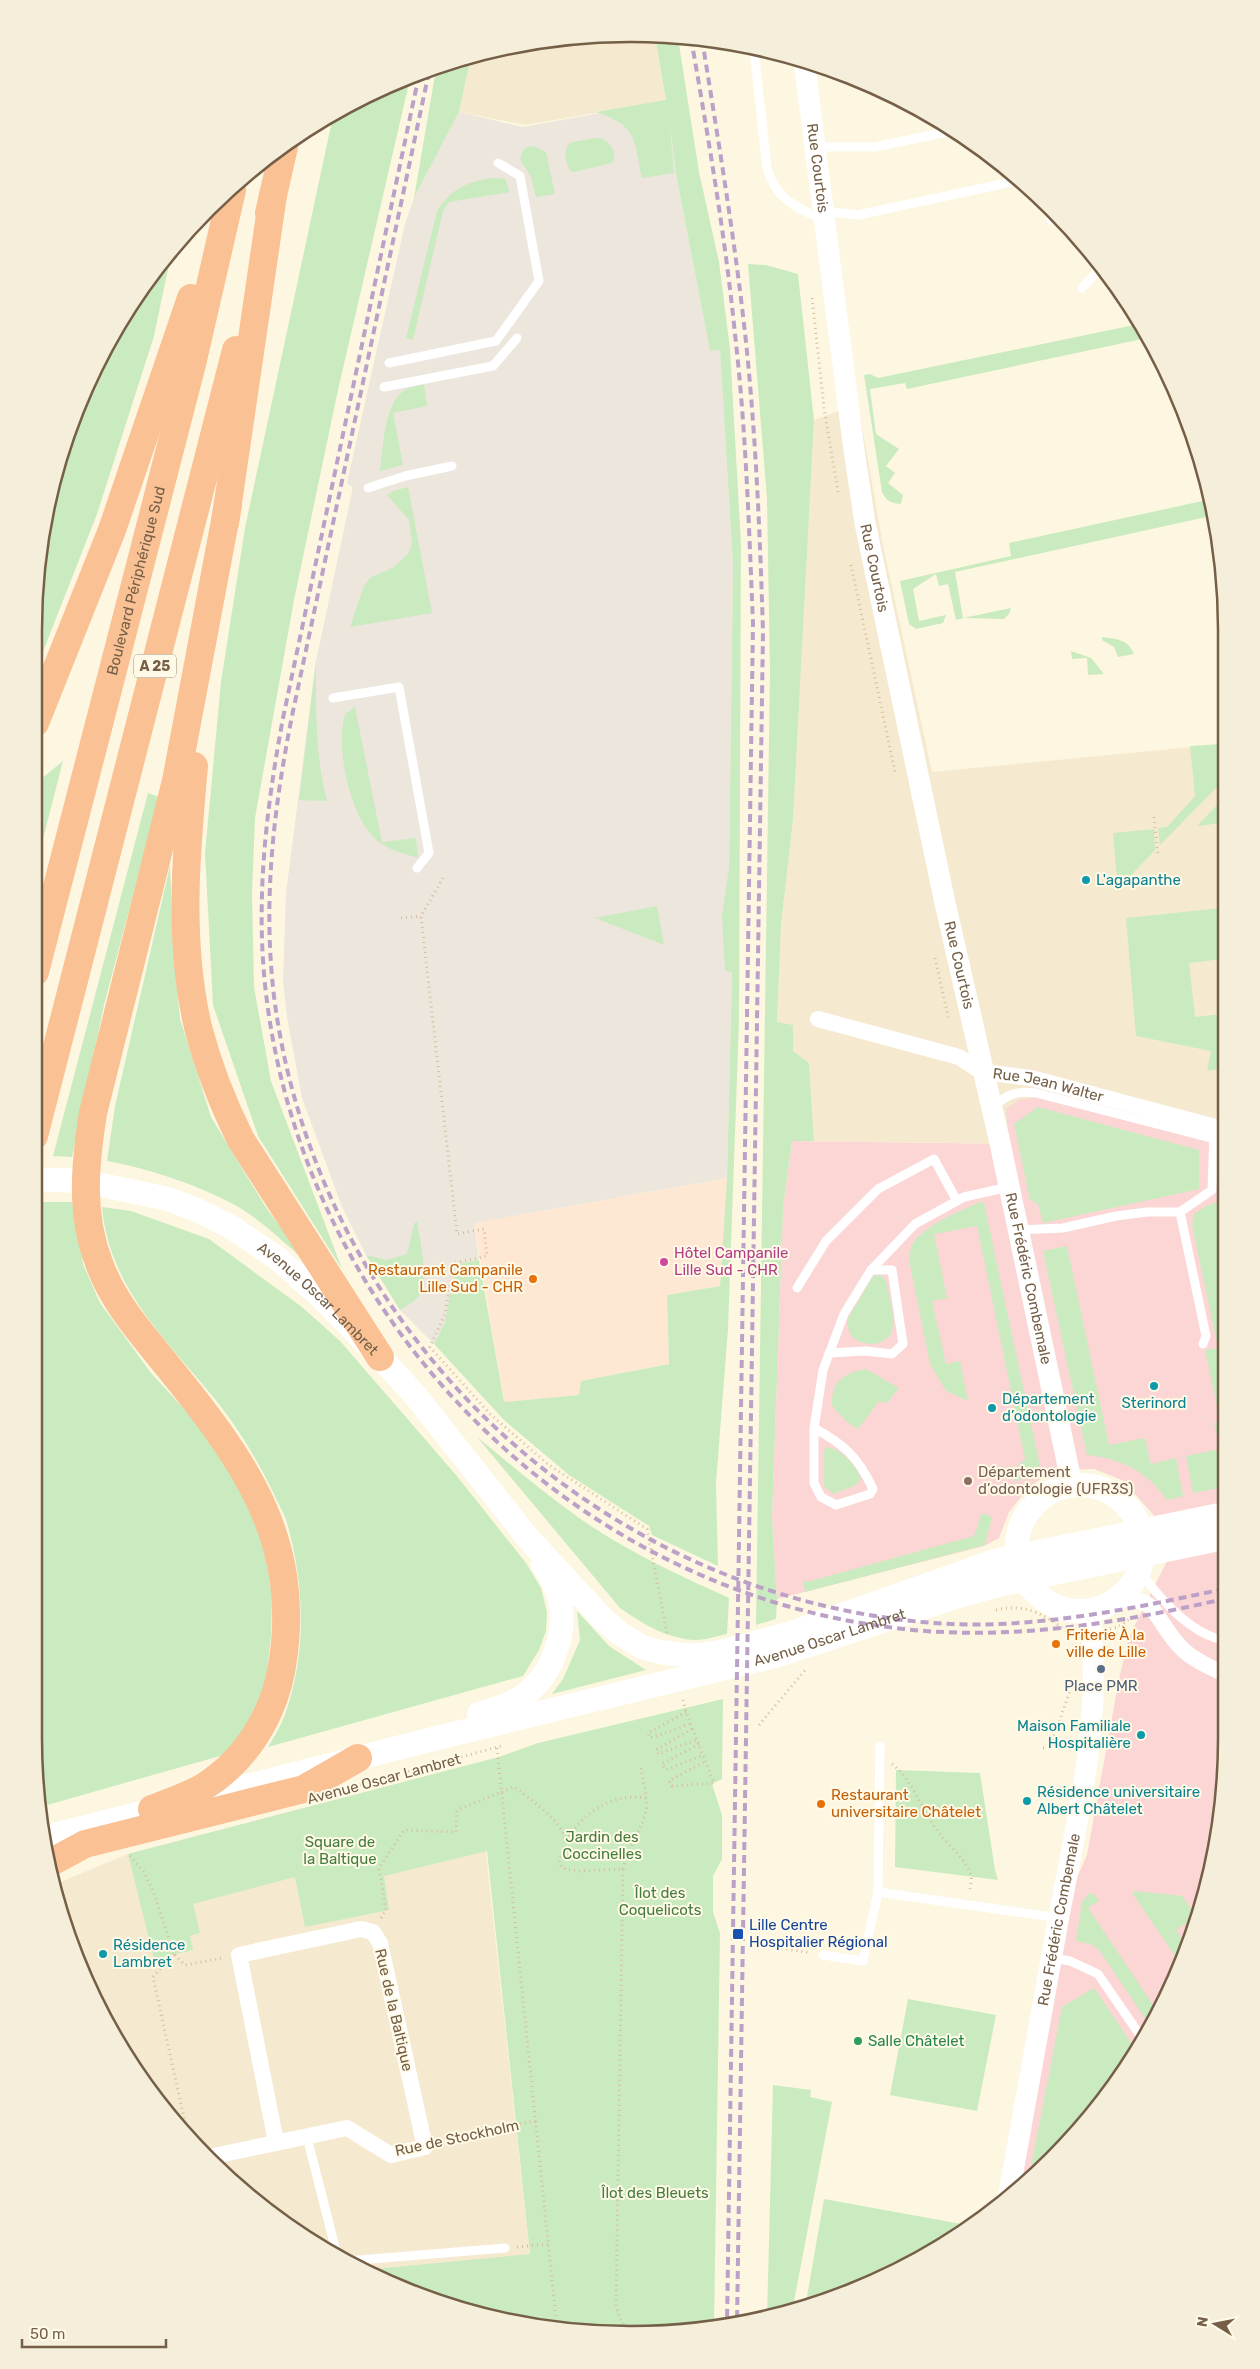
<svg xmlns="http://www.w3.org/2000/svg" width="1260" height="2369" font-family="Rubik,sans-serif">
  <style>
    .residential { fill: #f5eacf }
    .commercial { fill: #fee8d4 }
    .industrial { fill: #ece6dd }
    .medical { fill: #fbd6d4 }
    .green { fill: #caebbf }
    .lines { fill: none; stroke-linecap: round; stroke-linejoin: round }
    .path { stroke: #d8bd9b; stroke-width: 3; stroke-dasharray: 1 4; stroke-linecap: butt }
    .service { stroke: #fff; stroke-width: 9 }
    .minor { stroke: #fff; stroke-width: 16 }
    .tertiary { stroke: #fff; stroke-width: 21 }
    .secondary { stroke: #fff; stroke-width: 24 }
    .motorway { stroke: #fac195; stroke-width: 28 }
    .rail { stroke: #bba0c7; stroke-width: 4; stroke-dasharray: 8 5; stroke-linecap: butt }
    .culture-dot { fill: #0f9aa8; stroke: #fffae8; stroke-width: 2 }
    .hotel-dot { fill: #d1479c; stroke: #fffae8; stroke-width: 2 }
    .food-dot { fill: #e8710a; stroke: #fffae8; stroke-width: 2 }
    .education-dot { fill: #8d6e63; stroke: #fffae8; stroke-width: 2 }
    .service-dot { fill: #5c6f8a; stroke: #fffae8; stroke-width: 2 }
    .transit-dot { fill: #1a4fb4; stroke: #fffae8; stroke-width: 2 }
    .leisure-dot { fill: #2e9e5b; stroke: #fffae8; stroke-width: 2 }
    .labels { text-anchor: middle; dominant-baseline: central; stroke-width: 4; stroke-linejoin: round; paint-order: stroke }
    .shield { fill: #fffae8; stroke: #9e8e77; stroke-width: 1 }
    .shield-label { font-size: 14px; font-weight: bold; fill: #756047 }
    .street-label { font-size: 15px; fill: #756047; stroke: #fffae8 }
    .culture-label { font-size: 15px; fill: #0d838f; stroke: #fffae8; text-anchor: start }
    .hotel-label { font-size: 15px; fill: #b23c85; stroke: #fffae8; text-anchor: start }
    .food-label { font-size: 15px; fill: #c56008; stroke: #fffae8; text-anchor: start }
    .education-label { font-size: 15px; fill: #785e54; stroke: #fffae8; text-anchor: start }
    .service-label { font-size: 15px; fill: #4e5e75; stroke: #fffae8 }
    .park-label { font-size: 15px; fill: #467c3e; stroke: #fffae8 }
    .transit-label { font-size: 15px; fill: #164399; stroke: #fffae8; text-anchor: start }
    .leisure-label { font-size: 15px; fill: #27864d; stroke: #fffae8; text-anchor: start }
    .rim { fill: none; stroke: #756047; stroke-width: 2.5 }
  </style>
  <rect width="100%" height="100%" fill="#fdf7e1"/>
  <g class="residential">
    <polygon points="591,35 655,37 666,101 525,125 459,112 471,56"/>
    <polygon points="858,404 883,545 932,772 1222,744 1223,1146 1038,1097 1009,1144 814,1141 809,1063 793,1051 777,1022 781,925 793,820 814,420"/>
    <polygon points="476,1763 530,2254 402,2290 299,2235 237,2187 157,2102 113,2037 65,1931 53,1885 128,1854"/>
  </g>
  <polygon class="commercial" points="727,1178 720,1286 667,1295 669,1364 581,1381 580,1395 504,1403 474,1223"/>
  <polygon class="industrial" points="666,101 676,174 710,351 720,350 733,566 729,867 725,969 732,973 727,1178 474,1223 479,1260 462,1263 445,1322 434,1344 400,1310 366,1255 342,1207 302,1098 287,1017 283,981 286,893 316,661 352,492 352,487 347,483 405,224 414,198 459,112 523,127"/>
  <polygon class="medical" points="1038,1097 1223,1146 1225,1778 1206,1894 1147,2037 1103,2102 1023,2187 1008,2199 1059,1918 1087,1855 1119,1679 1129,1637 1167,1561 1160,1522 1122,1480 1094,1469 1054,1470 1029,1487 1009,1512 999,1538 984,1546 777,1599 772,1518 783,1208 792,1141 1009,1144 1006,1109 1018,1100"/>
  <g class="green">
    <path d="M655,37l23,1 21,134 20,90 11,87 11,195 -2,478 -11,307 -12,154 2,83 -66,-31 -3,-9 -80,-51 -65,-55 -70,-76 11,-22 10,-52 7,-7 17,-3 25,142 75,-7 2,-14 88,-17 -2,-69 53,-9 7,-108 5,-205 -7,-3 -3,-53 7,-50 4,-301 -13,-216 -10,1 -34,-177 -6,-46 4,45 -32,5c-8,-38 -4,-52 -46,-66l70,-12z"/>
    <polygon points="471,56 459,112 414,198 436,69"/>
    <polygon points="410,79 338,390 294,600 255,818 252,894 254,987 271,1081 342,1269 258,1136 213,1005 205,853 221,682 245,528 333,116 366,95"/>
    <path d="M597,138c12,1 21,14 15,25l-38,9 -4,-1 -5,-13 2,-12 5,-4z"/>
    <path d="M534,146l12,6 9,42 -19,3c-2,-6 -3,-14 -5,-20 -5,-13 -17,-14 -6,-29z"/>
    <path d="M495,178l10,1 5,13 -61,10 -6,9 -30,129 -7,-2 31,-127c13,-22 33,-31 58,-33z"/>
    <polygon points="172,250 154,336 97,514 35,672 35,591 54,475 113,332"/>
    <polygon points="748,264 766,265 798,274 814,420 793,820 781,925 777,1022 793,1025 793,1051 809,1063 814,1141 792,1141 783,1208 772,1518 777,1599 776,1619 756,1625 770,671 767,499"/>
    <path d="M1139,324l8,14 -240,51 -2,-6 -35,6 6,45 23,15 -13,17 9,7 -7,10 15,12 -2,9c-10,-1 -15,-3 -19,-12l-18,-117 6,-1 8,4z"/>
    <path d="M424,384l3,22 -34,7 10,52 -23,6c3,-22 4,-69 25,-81 5,-3 13,-4 19,-6z"/>
    <polygon points="408,487 432,613 350,627 364,586 370,578 394,567 408,554 412,544 409,520 387,495 393,491"/>
    <polygon points="1207,500 1211,516 955,572 963,618 1011,608 1009,614 1004,619 964,618 956,620 948,584 939,586 936,574 913,589 919,621 946,615 943,623 916,629 909,624 900,581 1011,556 1009,543"/>
    <path d="M1102,637c15,2 26,2 32,17l-16,3 -4,-10 -12,-7z"/>
    <polygon points="1071,651 1091,658 1104,674 1088,675 1087,658 1072,659"/>
    <path d="M316,661c0,48 -1,93 11,140l-28,-1z"/>
    <path d="M355,707l27,135 34,-4 2,20c-13,-4 -27,-7 -39,-16 -29,-22 -44,-94 -34,-128z"/>
    <polygon points="1222,744 1222,782 1160,845 1158,828 1167,827 1195,796 1190,746"/>
    <polygon points="63,761 35,870 35,784"/>
    <polygon points="148,793 159,797 104,1005 72,1157 53,1156"/>
    <polygon points="1222,800 1222,823 1197,826"/>
    <polygon points="1154,829 1155,850 1118,889 1113,833"/>
    <path d="M170,866l3,81 7,72 31,98 54,89 39,54c-20,-18 -46,-42 -69,-55 -39,-21 -85,-36 -128,-44l8,-55z"/>
    <polygon points="657,906 664,945 595,918"/>
    <polygon points="1222,908 1222,959 1189,963 1195,1017 1221,1014 1217,1030 1223,1031 1223,1069 1207,1071 1211,1051 1136,1036 1126,918"/>
    <polygon points="1038,1107 1199,1150 1199,1189 1043,1223 1038,1204 1030,1200 1014,1124"/>
    <polygon points="1223,1200 1224,1347 1218,1348 1224,1374 1224,1487 1193,1493 1186,1456 1220,1449 1214,1423 1220,1421 1205,1350 1218,1348 1192,1225 1194,1214 1206,1206"/>
    <polygon points="41,1202 72,1202 83,1264 100,1303 151,1373 196,1422 231,1470 260,1533 268,1569 272,1599 271,1635 267,1671 260,1701 246,1729 227,1754 40,1807 34,1739 34,1229"/>
    <path d="M981,1202l3,1 56,263 -11,6 -12,10 -8,-8 16,-15 -48,-233 -43,8 13,64 -15,3 14,63 14,-3 8,40 -22,-10 -16,-27 -21,-104c1,-5 1,-11 3,-15 9,-18 51,-36 69,-43z"/>
    <path d="M102,1207l29,4 78,28 93,68 38,34 116,134 70,88 15,25 6,24 -1,19 -7,19 -16,26 -255,71c6,-10 12,-20 16,-30 23,-62 21,-131 3,-194 -3,-11 -10,-21 -14,-31 -16,-33 -35,-64 -58,-93 -49,-59 -106,-112 -113,-192z"/>
    <path d="M417,1221c3,19 11,53 4,71 -4,9 -13,13 -21,18l-34,-55 20,5 21,-6 7,-30z"/>
    <path d="M1067,1246l42,199 36,-7 6,26 25,-6 7,38 -16,4c-19,-28 -47,-42 -80,-45l-44,-204z"/>
    <path d="M881,1275c7,7 7,15 9,24 2,10 5,21 2,31 -4,17 -32,18 -41,5 -3,-4 -3,-10 -4,-15l26,-44z"/>
    <path d="M866,1369l33,19 -12,15 -8,-2 -21,28 -10,-6 -16,-17c-1,-25 12,-33 34,-37z"/>
    <path d="M477,1437c38,31 76,64 117,91 43,28 89,49 135,70l-2,36c-10,2 -21,6 -31,6 -29,-1 -53,-16 -76,-32z"/>
    <path d="M827,1447c15,2 29,19 34,32l-5,6 -23,9 -9,-8v-35z"/>
    <polygon points="982,1513 992,1517 985,1545 805,1592 803,1580 807,1582 974,1536"/>
    <polygon points="577,1611 609,1646 646,1670 552,1694 563,1679 580,1640"/>
    <polygon points="723,1699 722,1779 712,1784 722,1815 722,1859 713,1876 713,1912 720,1933 714,2327 669,2334 591,2334 476,2315 402,2290 364,2270 530,2254 487,1851 384,1876 389,1910 305,1927 295,1877 193,1904 200,1933 190,1936 193,1950 154,1959 128,1854 499,1757 538,1743"/>
    <polygon points="896,1770 980,1773 995,1870 998,1880 895,1867"/>
    <polygon points="1135,1891 1182,1896 1196,1916 1176,1930 1185,1944 1178,1960 1132,1893"/>
    <polygon points="1089,1893 1095,1895 1099,1901 1088,1908 1157,2011 1151,2027 1099,1950 1093,1945 1076,1941 1082,1902"/>
    <polygon points="1094,1988 1137,2052 1103,2102 1028,2182 1062,2007"/>
    <polygon points="908,1999 996,2015 977,2111 890,2095"/>
    <polygon points="773,2085 811,2090 810,2097 832,2102 792,2312 767,2318"/>
    <polygon points="824,2199 967,2225 966,2231 858,2290 805,2308"/>
  </g>
  <g class="lines">
    <g class="path">
      <polyline points="812,298 824,408 838,492"/>
      <polyline points="851,565 895,772"/>
      <polyline points="1154,817 1158,856"/>
      <polyline points="443,878 421,916 457,1234 484,1229 487,1256 454,1263 445,1314 430,1347 490,1414 549,1465 647,1529 667,1633"/>
      <polyline points="401,918 421,916"/>
      <polyline points="935,958 949,1021"/>
      <path d="M996,1610c21,-5 38,-1 56,11 7,4 13,10 20,13"/>
      <polyline points="1110,1629 1118,1627 1131,1618"/>
      <polyline points="683,1700 686,1712 703,1755 714,1783 672,1786 669,1781 706,1761"/>
      <polyline points="686,1712 648,1733 650,1738 690,1724"/>
      <polyline points="759,1725 806,1669"/>
      <polyline points="692,1729 656,1750 658,1754 697,1740"/>
      <polyline points="699,1744 662,1764 666,1770 703,1755"/>
      <polyline points="497,1748 557,2328"/>
      <polyline points="1043,1748 1050,1748 1072,1685"/>
      <path d="M892,1764c22,17 29,47 47,69 10,13 28,27 32,43 1,4 -1,11 -1,15"/>
      <polyline points="360,1785 501,1746"/>
      <path d="M566,1840c17,-27 47,-48 80,-42"/>
      <polyline points="130,1856 144,1872 154,1893 174,1954 185,1965 223,1958"/>
      <path d="M623,1869c5,-21 18,-37 23,-58 2,-14 -3,-29 -5,-43"/>
      <path d="M381,1918l5,-8 -7,-42 25,-38 52,2 1,-22 57,-23c13,9 50,36 51,52 1,7 -4,16 -6,23l3,6 17,3 44,-2 -7,436 4,14 9,15"/>
      <polyline points="757,1944 811,1953"/>
      <polyline points="174,1954 153,1977 188,2136"/>
      <polyline points="442,2142 496,2128 536,2121"/>
      <polyline points="517,2247 549,2244"/>
    </g>
    <g class="service">
      <path d="M754,50l13,118c9,32 29,39 56,52"/>
      <polyline points="816,147 874,147 952,131"/>
      <polyline points="824,211 858,215 1016,181 1022,181"/>
      <polyline points="1049,211 1051,220"/>
      <polyline points="1082,288 1100,269"/>
      <polyline points="389,363 496,341 539,281 520,176 498,163"/>
      <polyline points="384,387 493,366 517,338"/>
      <polyline points="368,488 405,476 452,466"/>
      <polyline points="333,698 399,687 429,853 417,868"/>
      <path d="M993,1108c12,-13 24,-18 43,-15l187,48"/>
      <polyline points="1180,1212 1212,1190 1214,1133"/>
      <polyline points="1018,1230 1063,1228 1116,1216 1147,1212 1180,1212 1206,1336 1203,1344"/>
      <polyline points="797,1288 826,1241 878,1189 934,1159 957,1201"/>
      <polyline points="829,1353 866,1351 892,1354 903,1344 892,1270 871,1270"/>
      <path d="M814,1428c31,17 44,29 59,61l-3,5 -34,11 -15,-8 -7,-14v-55l9,-58 21,-56 27,-44 44,-46 49,-27 45,-10"/>
      <path d="M1139,1568c16,27 53,68 86,72"/>
      <polyline points="880,1746 878,1892 1059,1918"/>
      <polyline points="823,1955 863,1961 878,1892"/>
      <polyline points="1052,1958 1070,1961 1098,1974 1144,2041"/>
      <polyline points="307,2137 336,2251 340,2257"/>
      <polyline points="347,2261 505,2248"/>
    </g>
    <g class="minor">
      <path id="s1" d="M818,1019l141,38 23,15 49,6 192,51"/>
      <path d="M1115,1600c14,0 26,-2 37,8 27,39 27,46 73,66"/>
      <polyline points="209,2157 347,2128 391,2155 425,2147 380,1943 373,1932 361,1929 239,1955 276,2142"/>
    </g>
    <g class="tertiary">
      <path id="s2" d="M804,61l50,389 11,73 80,380 55,240 72,342"/>
      <path id="s3" d="M1008,2199c17,-95 34,-189 51,-283 19,-101 45,-202 30,-306"/>
    </g>
    <g class="secondary">
      <path id="s4" d="M34,1180h32l31,4 71,15 29,11 36,18 44,30 42,37 61,62 35,38 112,142 74,80 18,16 23,14 18,5 33,4 28,-4 70,-19 204,-72 229,-47"/>
      <circle cx="1080" cy="1548" r="63"/>
      <path d="M479,1714c12,-4 25,-7 36,-13 33,-18 50,-58 46,-95 -2,-15 -10,-29 -18,-42"/>
      <path id="s5" d="M43,1838l394,-100 338,-82 180,-59 47,-13 222,-46"/>
    </g>
    <g class="motorway">
      <polyline points="269,213 284,147"/>
      <polyline points="225,523 273,195"/>
      <polyline points="35,723 112,530 191,298"/>
      <path d="M194,766c-8,87 -16,175 4,261 10,39 25,77 43,113l139,217"/>
      <path id="s6" d="M35,972l157,-608 40,-174"/>
      <polyline points="34,1136 236,350"/>
      <path d="M152,1809c17,-7 37,-13 53,-23 41,-26 69,-71 77,-120 21,-128 -40,-208 -116,-302 -26,-32 -53,-62 -67,-101 -19,-49 -14,-99 -6,-150l83,-332 52,-276"/>
      <polyline points="48,1864 85,1844 304,1789 358,1758"/>
    </g>
    <g class="rail">
      <path d="M691,38c17,98 34,197 44,296 11,96 14,193 18,290l-26,1700"/>
      <path d="M702,39c16,100 33,201 44,303 10,96 14,193 17,290l-26,1691"/>
      <path d="M429,72l-137,644c-19,96 -30,190 -17,288 45,328 318,587 647,618 102,10 203,-12 302,-33"/>
      <path d="M419,75l-136,643c-18,97 -29,193 -15,291 45,322 311,585 636,620 109,12 214,-6 320,-30"/>
    </g>
  </g>
  <g class="culture-dot">
    <circle cx="1086" cy="880" r="5"/>
    <circle cx="1154" cy="1386" r="5"/>
    <circle cx="992" cy="1408" r="5"/>
    <circle cx="1141" cy="1735" r="5"/>
    <circle cx="1027" cy="1801" r="5"/>
    <circle cx="103" cy="1954" r="5"/>
  </g>
  <circle class="hotel-dot" cx="664" cy="1262" r="5"/>
  <g class="food-dot">
    <circle cx="533" cy="1279" r="5"/>
    <circle cx="1056" cy="1644" r="5"/>
    <circle cx="821" cy="1804" r="5"/>
  </g>
  <circle class="education-dot" cx="968" cy="1481" r="5"/>
  <circle class="service-dot" cx="1101" cy="1669" r="5"/>
  <rect class="transit-dot" x="732" y="1928" width="12" height="12" rx="2.5"/>
  <circle class="leisure-dot" cx="858" cy="2041" r="5"/>
  <g class="labels">
    <rect class="shield" x="134" y="654.5" width="42" height="23" rx="4"/>
    <g class="shield-label">
      <text x="155" y="666">A 25</text>
    </g>
    <g class="street-label">
      <text stroke="none"><textPath href="#s2" startOffset="108">Rue Courtois</textPath></text>
      <text stroke="none"><textPath href="#s2" startOffset="512">Rue Courtois</textPath></text>
      <text stroke="none"><textPath href="#s6" startOffset="404">Boulevard Périphérique Sud</textPath></text>
      <text stroke="none"><textPath href="#s2" startOffset="918">Rue Courtois</textPath></text>
      <text stroke="none"><textPath href="#s1" startOffset="241">Rue Jean Walter</textPath></text>
      <text stroke="none"><textPath href="#s2" startOffset="1239">Rue Frédéric Combemale</textPath></text>
      <text stroke="none"><textPath href="#s4" startOffset="318">Avenue Oscar Lambret</textPath></text>
      <text stroke="none"><textPath href="#s5" startOffset="812">Avenue Oscar Lambret</textPath></text>
      <text transform="translate(384 1779) rotate(-15)">Avenue Oscar Lambret</text>
      <text stroke="none"><textPath href="#s3" startOffset="284">Rue Frédéric Combemale</textPath></text>
      <text transform="translate(394 2010) rotate(77)">Rue de la Baltique</text>
      <text transform="translate(457 2138) rotate(-12)">Rue de Stockholm</text>
    </g>
    <g class="culture-label">
      <text x="1096" y="880">L'agapanthe</text>
      <text x="1002" y="1399">Département<tspan x="1002" dy="17">d’odontologie</tspan></text>
      <text x="1154" y="1403" text-anchor="middle">Sterinord</text>
      <text x="1131" y="1726" text-anchor="end">Maison Familiale<tspan x="1131" dy="17">Hospitalière</tspan></text>
      <text x="1037" y="1792">Résidence universitaire<tspan x="1037" dy="17">Albert Châtelet</tspan></text>
      <text x="113" y="1945">Résidence<tspan x="113" dy="17">Lambret</tspan></text>
    </g>
    <g class="hotel-label">
      <text x="674" y="1253">Hôtel Campanile<tspan x="674" dy="17">Lille Sud - CHR</tspan></text>
    </g>
    <g class="food-label">
      <text x="523" y="1270" text-anchor="end">Restaurant Campanile<tspan x="523" dy="17">Lille Sud - CHR</tspan></text>
      <text x="1066" y="1635">Friterie À la<tspan x="1066" dy="17">ville de Lille</tspan></text>
      <text x="831" y="1795">Restaurant<tspan x="831" dy="17">universitaire Châtelet</tspan></text>
    </g>
    <g class="education-label">
      <text x="978" y="1472">Département<tspan x="978" dy="17">d’odontologie (UFR3S)</tspan></text>
    </g>
    <g class="service-label">
      <text x="1101" y="1686">Place PMR</text>
    </g>
    <g class="park-label">
      <text x="602" y="1837">Jardin des<tspan x="602" dy="17">Coccinelles</tspan></text>
      <text x="340" y="1842">Square de<tspan x="340" dy="17">la Baltique</tspan></text>
      <text x="660" y="1893">Îlot des<tspan x="660" dy="17">Coquelicots</tspan></text>
      <text x="655" y="2193">Îlot des Bleuets</text>
    </g>
    <g class="transit-label">
      <text x="749" y="1925">Lille Centre<tspan x="749" dy="17">Hospitalier Régional</tspan></text>
    </g>
    <g class="leisure-label">
      <text x="868" y="2041">Salle Châtelet</text>
    </g>
  </g>
  <path d="M0 0H1260V2369H0ZM630 42H630A588 588 0 0 1 1218 630V1738A588 588 0 0 1 630 2326H630A588 588 0 0 1 42 1738V630A588 588 0 0 1 630 42Z" fill="#f4eedb" fill-rule="evenodd"/>
  <path class="rim" d="M630 42H630A588 588 0 0 1 1218 630V1738A588 588 0 0 1 630 2326H630A588 588 0 0 1 42 1738V630A588 588 0 0 1 630 42Z"/>
  <g transform="translate(1215 2324) rotate(280)" stroke="#fffae8" stroke-width="4" paint-order="stroke">
  <path d="M0-4L9 19L0 12L-9 19Z" fill="#756047"/>
  <text y="-8" font-size="14" font-weight="bold" text-anchor="middle" fill="#756047">N</text>
  </g>
  <path d="M22 2339v8h144v-8" fill="none" stroke="#756047" stroke-width="2.5"/>
  <text x="30" y="2339" font-size="15" fill="#756047" stroke="#fffae8" stroke-width="4" paint-order="stroke">50 m</text>
</svg>
